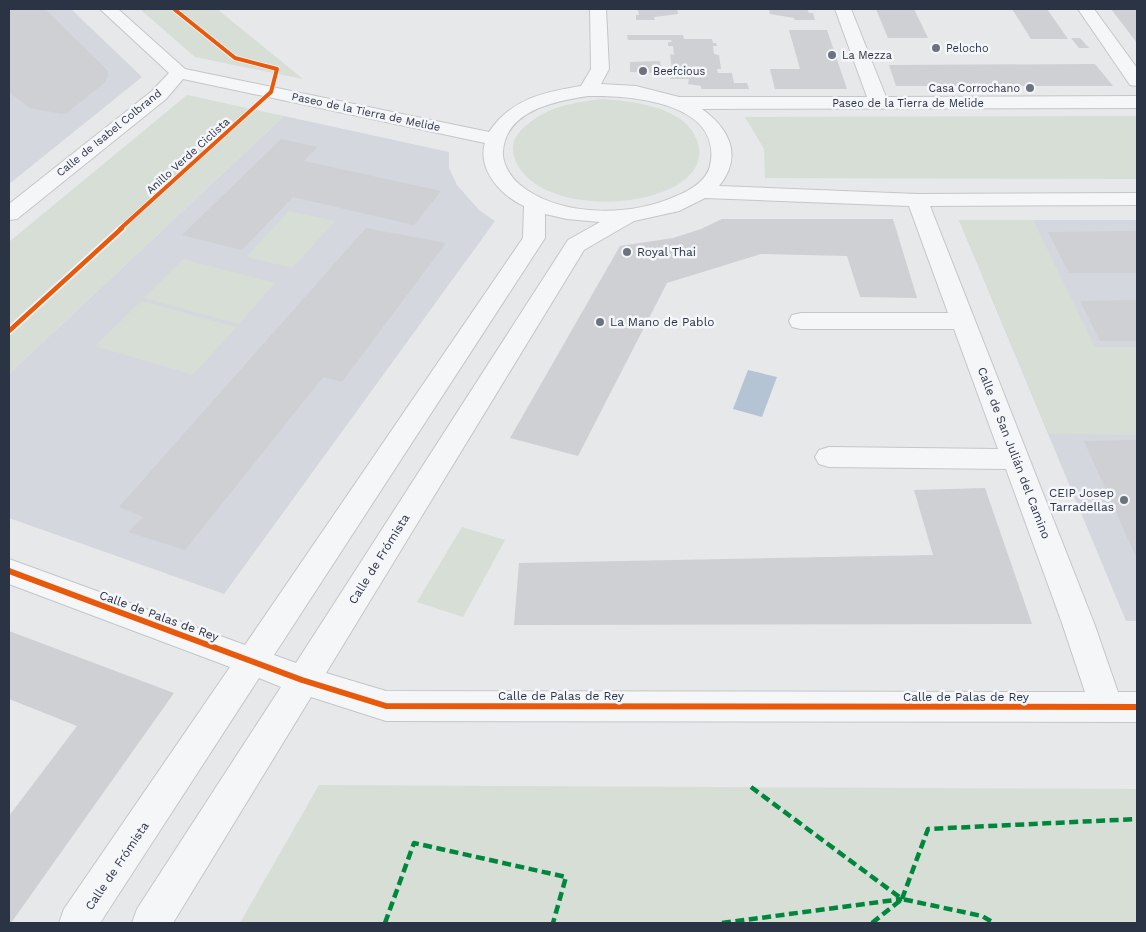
<svg xmlns="http://www.w3.org/2000/svg" width="1146" height="932" font-family="'Work Sans',sans-serif">
  <style>
    .built { fill: #d4d7dd }
    .green { fill: #d6ded6 }
    .water { fill: #b4c4d5 }
    .building { fill: #ced0d3 }
    .lines { fill: none; stroke-linecap: round; stroke-linejoin: round }
    .minor-casing { stroke: #c4c6c8; stroke-width: 2 }
    .minor { fill: #f5f6f7; fill-rule: evenodd }
    .quiet { stroke: #00873e; stroke-width: 4.5; stroke-dasharray: 9 4.5; stroke-linecap: butt }
    .cycleway-far2-casing { stroke: #f4f6f9; stroke-width: 5.5 }
    .cycleway-far1-casing { stroke: #f4f6f9; stroke-width: 8 }
    .cycleway-casing { stroke: #f4f6f9; stroke-width: 9 }
    .cycleway-far2 { stroke: #e8590c; stroke-width: 4 }
    .cycleway-far1 { stroke: #e8590c; stroke-width: 4.5 }
    .cycleway { stroke: #e8590c; stroke-width: 6 }
    .poi-dot { fill: #6c737f; stroke: #f4f6f9; stroke-width: 2 }
    .labels { text-anchor: middle; dominant-baseline: central; stroke-width: 5; stroke-linejoin: round; paint-order: stroke }
    .far-poi-label { font-size: 11px; fill: #2b3445; stroke: #f4f6f9; text-anchor: start }
    .far-street-label { font-size: 11px; fill: #2b3445; stroke: #f4f6f9 }
    .poi-label { font-size: 12px; fill: #2b3445; stroke: #f4f6f9; text-anchor: start }
    .street-label { font-size: 12px; fill: #2b3445; stroke: #f4f6f9 }
  </style>
  <rect width="100%" height="100%" fill="#e6e8ea"/>
  <g class="built">
    <polygon points="9,9 71,9 142,77 9,184"/>
    <polygon points="284,116 449,152 449,168 457,185 479,210 495,221 224,594 9,518 9,374"/>
    <polygon points="959,220 1137,220 1137,621 1126,621"/>
  </g>
  <g class="green">
    <polygon points="140,9 217,9 303,79 195,57"/>
    <polygon points="187,95 284,116 9,374 9,242"/>
    <path d="M602,99c28,2 77,7 92,35 39,71 -147,95 -178,28 -4,-8 -5,-20 2,-28 22,-26 51,-31 84,-35z"/>
    <polygon points="1137,116 1137,179 765,178 764,149 745,117"/>
    <polygon points="289,211 335,221 293,268 246,257"/>
    <polygon points="959,220 1033,220 1095,347 1137,347 1137,435 1049,434"/>
    <polygon points="183,259 275,283 239,324 144,298"/>
    <polygon points="141,301 237,327 193,375 95,346"/>
    <polygon points="462,527 505,540 463,617 417,602"/>
    <polygon points="319,785 1137,789 1137,923 240,923"/>
  </g>
  <polygon class="water" points="748,370 777,377 762,417 733,409"/>
  <g class="building">
    <polygon points="9,9 45,9 108,71 108,77 104,83 68,112 62,114 30,108 9,92"/>
    <polygon points="638,9 677,9 678,14 654,17 655,20 636,20 636,15 639,15"/>
    <polygon points="769,9 807,9 809,13 813,13 815,20 795,20 794,18 770,14"/>
    <polygon points="876,9 914,9 928,38 888,38"/>
    <polygon points="1012,9 1047,9 1068,39 1031,39"/>
    <polygon points="1111,9 1137,9 1137,43"/>
    <polygon points="789,30 827,30 847,89 775,89 770,69 800,69"/>
    <polygon points="627,35 683,35 684,39 712,39 713,43 716,43 717,46 713,46 714,54 719,55 721,69 717,69 718,73 732,73 734,83 747,83 749,89 701,89 701,86 688,84 689,79 670,79 670,74 677,74 676,69 672,69 670,54 674,55 673,46 668,46 668,42 672,42 671,40 628,40"/>
    <polygon points="1071,38 1080,38 1089,48 1079,48"/>
    <polygon points="660,61 662,73 630,72 630,62"/>
    <polygon points="1095,64 1113,86 896,86 889,65"/>
    <polygon points="281,139 317,147 304,161 441,191 414,225 293,197 242,250 182,235"/>
    <polygon points="722,219 893,219 917,298 860,297 847,256 761,254 667,283 578,456 510,438 620,246 673,238 701,229"/>
    <polygon points="366,228 446,243 342,382 323,377 185,550 128,532 143,517 119,507"/>
    <polygon points="1137,231 1137,273 1069,273 1048,232"/>
    <polygon points="1137,300 1137,341 1100,341 1080,301"/>
    <polygon points="1137,440 1137,559 1084,441"/>
    <polygon points="985,488 1032,624 514,625 519,563 933,555 914,490"/>
    <polygon points="9,631 174,693 11,923 9,923 9,816 77,726 9,699"/>
  </g>
  <g class="lines">
    <defs>
      <g id="minor">
        <path d="M100,9h18l67,60 304,63c22,-33 55,-40 92,-46l10,-17 -1,-60h16l3,60 -8,15 35,2 43,11h188l-32,-88h16l35,88 251,-1v12l-435,1c28,20 41,48 17,77l198,8 220,-1v12l-207,1 164,417 24,69h19v30l-751,-1 -75,-24 -138,226h-41l5,-14 144,-222 -22,-9 -159,245h-41l5,-14 166,-242 -221,-83v-25l236,86 278,-407 1,-32c-23,-10 -47,-37 -39,-63l-302,-64 -17,20 -149,120 -8,1v-16l143,-113 17,-18zM588,96c42,-1 136,6 122,70 -4,16 -21,25 -36,31 -45,20 -116,20 -155,-13 -9,-8 -17,-21 -16,-33 3,-41 53,-50 85,-55zM705,198l204,8 39,107h-147l-9,2 -3,6 3,6 9,2h153l44,120 -169,-2 -10,3 -4,7 4,7 10,3 177,2 56,154 23,69 -699,-1 -60,-18 258,-423 50,-29 45,-10zM545,214l22,5 33,3 -32,18 -272,423 -22,-8 271,-417z"/>
        <polygon points="1078,9 1094,9 1137,68 1137,86 1130,85"/>
      </g>
    </defs>
    <use href="#minor" class="minor-casing"/>
    <use href="#minor" class="minor"/>
    <g class="quiet">
      <polyline points="751,787 902,899"/>
      <polyline points="902,899 928,829 1137,819"/>
      <polyline points="385,923 414,843 566,877 553,923"/>
      <polyline points="722,923 902,899"/>
      <polyline points="872,923 902,899 982,916 994,923"/>
    </g>
    <defs>
      <polyline id="cycleway-far2" points="120,229 271,92 277,69 235,58 174,9"/>
      <polyline id="cycleway-far1" points="9,331 122,228"/>
      <polyline id="cycleway" points="9,571 302,680 386,706 1137,707"/>
    </defs>
    <use href="#cycleway-far2" class="cycleway-far2-casing"/>
    <use href="#cycleway-far1" class="cycleway-far1-casing"/>
    <use href="#cycleway" class="cycleway-casing"/>
    <use href="#cycleway-far2" class="cycleway-far2"/>
    <use href="#cycleway-far1" class="cycleway-far1"/>
    <use href="#cycleway" class="cycleway"/>
  </g>
  <g class="poi-dot">
    <circle cx="936" cy="48" r="5"/>
    <circle cx="832" cy="55" r="5"/>
    <circle cx="643" cy="71" r="5"/>
    <circle cx="1030" cy="88" r="5"/>
    <circle cx="627" cy="252" r="5"/>
    <circle cx="600" cy="322" r="5"/>
    <circle cx="1124" cy="500" r="5"/>
  </g>
  <g class="labels">
    <g class="far-poi-label">
      <text x="946" y="48">Pelocho</text>
      <text x="842" y="55">La Mezza</text>
      <text x="653" y="71">Beefcious</text>
      <text x="1020" y="88" text-anchor="end">Casa Corrochano</text>
    </g>
    <g class="far-street-label">
      <text x="908" y="103">Paseo de la Tierra de Melide</text>
      <text transform="translate(366 112) rotate(12)">Paseo de la Tierra de Melide</text>
      <text transform="translate(109 133) rotate(-39)">Calle de Isabel Colbrand</text>
      <text transform="translate(188 156) rotate(-42)">Anillo Verde Ciclista</text>
    </g>
    <g class="poi-label">
      <text x="637" y="252">Royal Thai</text>
      <text x="610" y="322">La Mano de Pablo</text>
      <text x="1114" y="493" text-anchor="end">CEIP Josep<tspan x="1114" dy="14">Tarradellas</tspan></text>
    </g>
    <g class="street-label">
      <text transform="translate(1014 453) rotate(69)">Calle de San Julián del Camino</text>
      <text transform="translate(379 559) rotate(-58)">Calle de Frómista</text>
      <text transform="translate(159 616) rotate(20)">Calle de Palas de Rey</text>
      <text x="561" y="696">Calle de Palas de Rey</text>
      <text x="966" y="697">Calle de Palas de Rey</text>
      <text transform="translate(117 866) rotate(-56)">Calle de Frómista</text>
    </g>
  </g>
  <rect width="1146" height="932" fill="none" stroke="#2b3445" stroke-width="20"/>
</svg>
